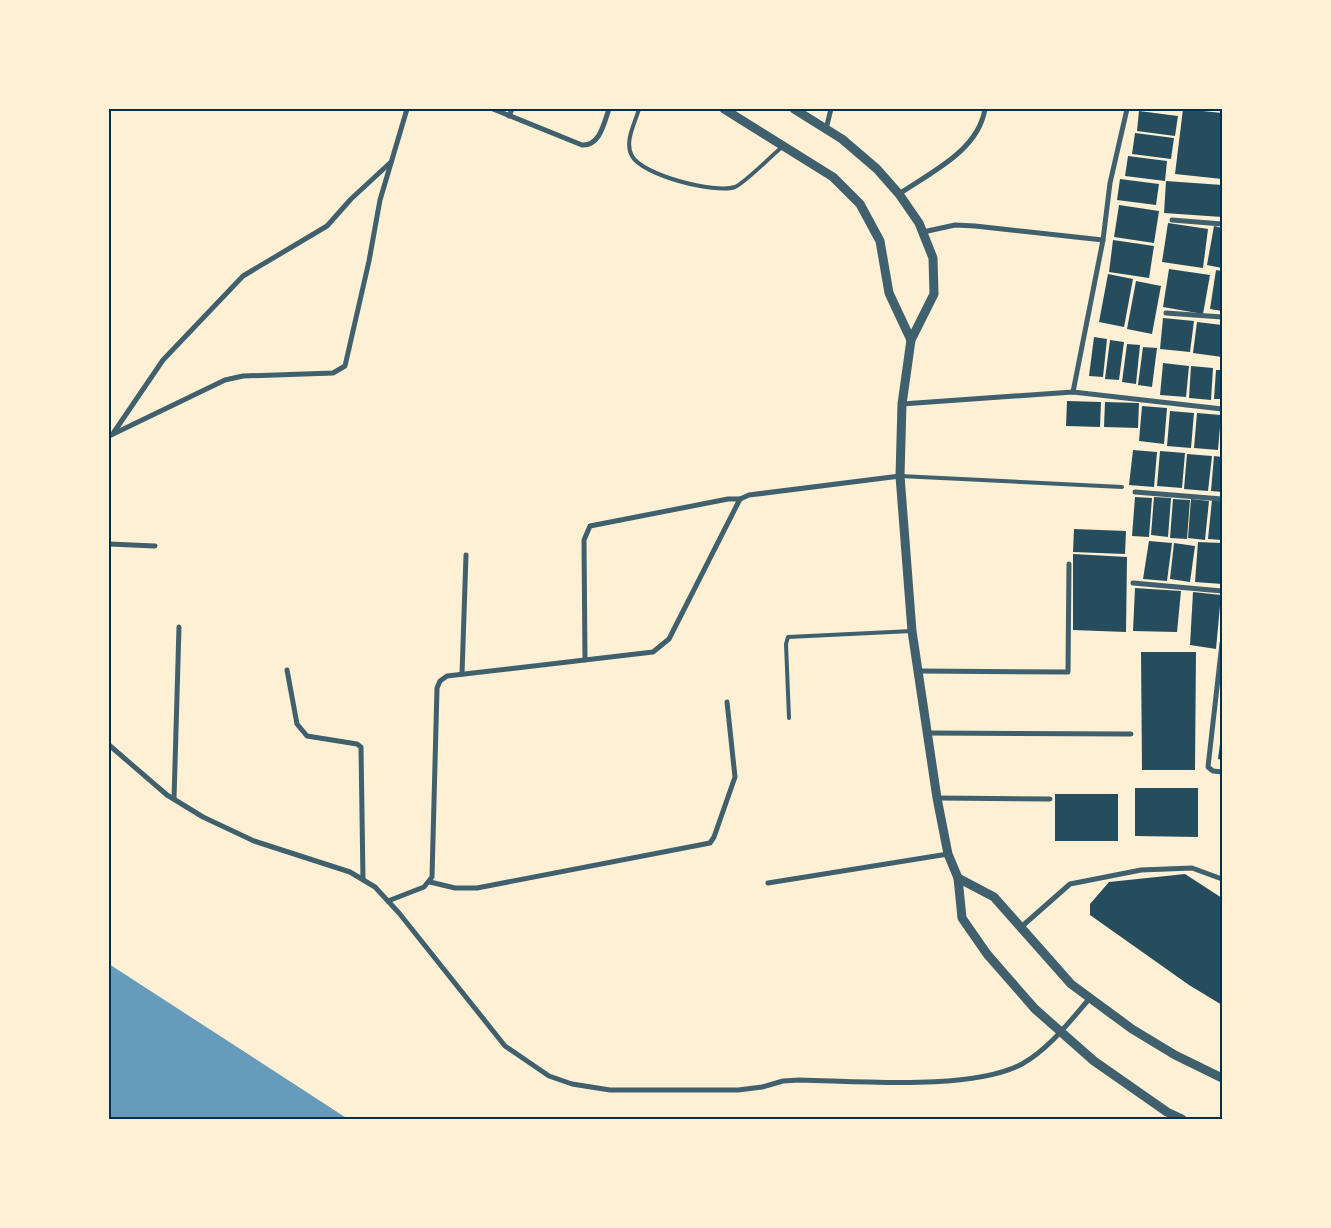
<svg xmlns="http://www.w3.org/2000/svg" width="1331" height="1228" font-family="'Titillium Web',sans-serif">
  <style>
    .water { fill: #669bbc }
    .building { fill: #264d5e }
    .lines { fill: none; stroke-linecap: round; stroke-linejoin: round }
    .service { stroke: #3f606c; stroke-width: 4 }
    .minor { stroke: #3f606c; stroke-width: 5 }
    .tertiary { stroke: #3f606c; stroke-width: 9 }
    .neatline { fill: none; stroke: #003049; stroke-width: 2 }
  </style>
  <rect width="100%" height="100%" fill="#fdf0d5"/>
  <polygon class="water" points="109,964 348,1119 109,1119"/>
  <g class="building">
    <polygon points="1183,109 1222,113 1222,179 1175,174"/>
    <polygon points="1139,111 1178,116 1175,136 1137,131"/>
    <polygon points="1135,133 1174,138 1171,159 1132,154"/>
    <polygon points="1128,156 1167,161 1165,181 1125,176"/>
    <polygon points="1120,179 1159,184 1156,205 1117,200"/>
    <polygon points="1166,181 1222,185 1222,217 1164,213"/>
    <polygon points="1119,205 1159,211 1154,243 1114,237"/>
    <polygon points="1168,223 1208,229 1203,268 1162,262"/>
    <polygon points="1214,226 1222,228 1222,268 1207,265"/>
    <polygon points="1113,240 1154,246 1149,278 1109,272"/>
    <polygon points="1169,269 1210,275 1203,314 1163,307"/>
    <polygon points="1216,270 1222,271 1222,311 1210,309"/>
    <polygon points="1108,274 1133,279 1124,327 1099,322"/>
    <polygon points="1136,281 1161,286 1152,334 1127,329"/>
    <polygon points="1163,318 1194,321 1190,352 1160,349"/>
    <polygon points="1197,322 1222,325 1222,357 1193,353"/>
    <polygon points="1094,337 1107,339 1103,377 1089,376"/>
    <polygon points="1110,340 1124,342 1119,380 1105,379"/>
    <polygon points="1127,344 1140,345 1136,384 1122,382"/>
    <polygon points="1143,347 1157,348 1152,387 1138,385"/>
    <polygon points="1163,363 1189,366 1186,397 1160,395"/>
    <polygon points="1191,366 1213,368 1211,400 1189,398"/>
    <polygon points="1216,370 1222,370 1222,399 1214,399"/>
    <polygon points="1067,401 1101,402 1100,427 1066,426"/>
    <polygon points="1105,402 1139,403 1138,428 1104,427"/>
    <polygon points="1142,406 1167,408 1164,444 1139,441"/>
    <polygon points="1170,411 1194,413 1191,448 1167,446"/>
    <polygon points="1197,413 1221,415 1218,450 1194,448"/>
    <polygon points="1133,450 1157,452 1154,487 1129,485"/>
    <polygon points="1160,451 1185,453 1182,488 1157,486"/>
    <polygon points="1187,454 1212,456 1208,491 1184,489"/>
    <polygon points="1214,456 1222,457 1222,492 1211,491"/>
    <polygon points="1135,497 1152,498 1149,537 1132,536"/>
    <polygon points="1154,497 1171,498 1168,537 1151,535"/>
    <polygon points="1173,499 1190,500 1187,539 1170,538"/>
    <polygon points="1191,499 1209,501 1205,540 1188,538"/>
    <polygon points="1212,500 1222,501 1222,540 1208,539"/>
    <polygon points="1074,529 1126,531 1125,554 1073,552"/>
    <polygon points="1149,541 1172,543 1167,581 1143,579"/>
    <polygon points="1198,542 1222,543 1222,584 1195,582"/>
    <polygon points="1174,543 1195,546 1190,582 1170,579"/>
    <polygon points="1073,554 1127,557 1126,632 1073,630"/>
    <polygon points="1135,588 1181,591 1177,632 1133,631"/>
    <polygon points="1193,592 1221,595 1216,649 1190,645"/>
    <polygon points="1141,652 1196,652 1195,770 1142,770"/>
    <polygon points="1221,736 1222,736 1222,760 1218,759"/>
    <polygon points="1135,788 1198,788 1198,837 1135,836"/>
    <rect x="1055" y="794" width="63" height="47"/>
    <polygon points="1185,874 1222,898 1222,1005 1189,985 1090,915 1090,904 1109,882"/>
  </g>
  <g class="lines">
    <g class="service">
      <path d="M639,109c-4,14 -15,33 -7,47 10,19 83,38 103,31 11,-5 36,-31 47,-40"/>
      <polyline points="900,476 1122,487"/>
      <polyline points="789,718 786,644 788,637 912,631"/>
    </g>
    <g class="minor">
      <path d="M493,109l89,36c18,1 22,-22 27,-36"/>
      <polyline points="509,116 512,109"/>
      <polyline points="826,129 831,109"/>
      <path d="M899,194c32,-22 79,-43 86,-85"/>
      <polyline points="1172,220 1222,224"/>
      <polyline points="923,232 955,225 975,226 1103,240"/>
      <polyline points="1166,313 1222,317"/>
      <polyline points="1073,392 1103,240 1110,183 1127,109"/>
      <polyline points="902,404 1073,392 1222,409"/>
      <polyline points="114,432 163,360 243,276 327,226 351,199 391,162"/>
      <polyline points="109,436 225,380 243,376 333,373 345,366 369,261 380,200 407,109"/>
      <polyline points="1135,492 1222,499"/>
      <polyline points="109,544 155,546"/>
      <polyline points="1133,583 1222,591"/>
      <polyline points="1222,643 1208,767 1213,771 1222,772"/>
      <polyline points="585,660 584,540 590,526 728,499 740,499"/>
      <polyline points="287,670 297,724 307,736 357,744 361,747 363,880"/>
      <polyline points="918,671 1068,672 1069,564"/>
      <polyline points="462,674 466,555"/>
      <polyline points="927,733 1131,734"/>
      <path d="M109,745l58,50 36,22 51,24 96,31 25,15 24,26 106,133 44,30 23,8 38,6h128l24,-3 21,-6 17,-1c58,1 171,11 222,-16 27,-15 48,-43 68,-66"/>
      <polyline points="937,798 1050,799"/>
      <polyline points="174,799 179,627"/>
      <polyline points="430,882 455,888 477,888 710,843 714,837 735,777 727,702"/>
      <polyline points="768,883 948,854"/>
      <polyline points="388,901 424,887 432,877 437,688 440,681 447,676 653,652 669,639 740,499 749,495 900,476"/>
      <polyline points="1020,928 1070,884 1141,870 1192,868 1222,879"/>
    </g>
    <g class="tertiary">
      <polyline points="724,109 833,177 860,204 880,241 889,293 911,340"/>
      <polyline points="794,109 842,139 877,169 899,194 919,223 933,258 934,294 911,340 902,404 900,476 912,631 937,798 948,854 958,878 962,918 987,954 1035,1009 1094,1061 1167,1112 1182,1119"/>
      <polyline points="958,878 994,897 1071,984 1132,1029 1175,1055 1222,1078"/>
    </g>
  </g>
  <rect width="1331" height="1228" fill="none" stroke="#fdf0d5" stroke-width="220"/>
  <rect x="110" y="110" width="1111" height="1008" class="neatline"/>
</svg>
